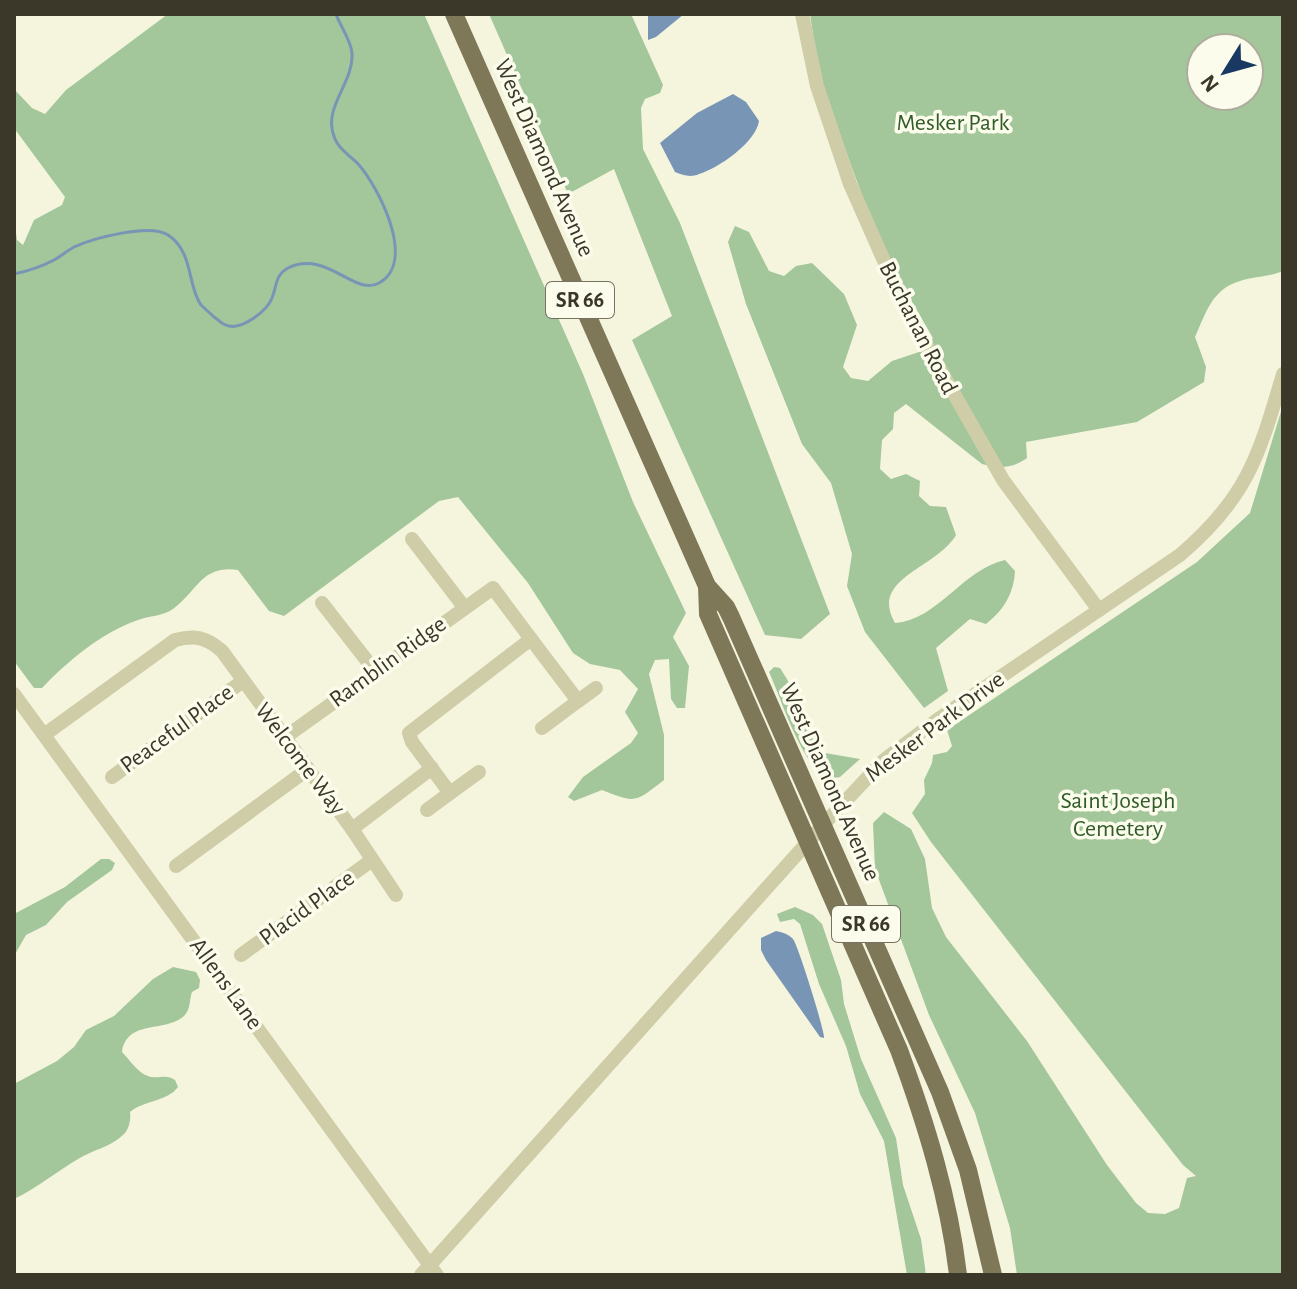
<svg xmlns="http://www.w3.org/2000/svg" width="1297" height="1289" font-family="'Alegreya Sans',sans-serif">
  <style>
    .green { fill: #a3c69b; fill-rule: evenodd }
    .water { fill: #7995b6 }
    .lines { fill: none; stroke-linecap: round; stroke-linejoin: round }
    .stream { stroke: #7995b6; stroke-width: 3 }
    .minor { stroke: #cfcda8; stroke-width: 14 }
    .major { stroke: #7f7858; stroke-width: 18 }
    .labels { text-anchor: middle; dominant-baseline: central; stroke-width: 7; stroke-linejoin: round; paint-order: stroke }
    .shield { fill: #fbfceb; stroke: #757263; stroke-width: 2 }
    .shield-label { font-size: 22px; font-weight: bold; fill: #3b3729 }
    .park-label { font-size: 24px; fill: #315c29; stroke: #fbfceb }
    .street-label { font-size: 24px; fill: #3b3729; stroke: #fbfceb }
  </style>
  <rect width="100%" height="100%" fill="#f5f5de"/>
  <g class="green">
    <path d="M168,14h256l159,360 50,128 53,111 -13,24 16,29 -4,42h-8l-6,-9 -2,-40 -14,1 -6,14 15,61v45c-28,22 -28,24 -62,10l-28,11 -6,-4 15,-20 48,-34 7,-10 -13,-21 13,-23 -18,-19 -30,-6 -17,-11 -45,-70 -70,-86 -19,4 -155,115 -15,-5 -31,-41c-37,-5 -40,21 -65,39 -9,7 -25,7 -35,11 -37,13 -70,41 -96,68h-8l-20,-27v-443l3,22 6,5 11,-25 28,-15 3,-8 -51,-69v-39l18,19 13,6 21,-24z"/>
    <polygon points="489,14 631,14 663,85 660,93 645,99 641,108 643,149 680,223 830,614 801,639 765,635 632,340 672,316 614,169 568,194"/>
    <path d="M810,14h473v257c-14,6 -28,5 -43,10 -28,8 -34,32 -45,56l11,30 -2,15 -67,40 -111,20 1,16c-16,11 -27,10 -45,6l-76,-60 -12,9 -1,16 -11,11 -2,29 11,10 15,-5 14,7 -1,15 11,10 16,1 10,28c-20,34 -87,43 -61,88 43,-3 68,-54 110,-63l10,11c-1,22 -11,39 -29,53l-16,-5 -34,29 12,43 -24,17 -59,-76 -18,-46 5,-32 -21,-71 -29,-39 -56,-140 -18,-62 7,-16 14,6 20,39 15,5 12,-10 16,-3 32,31 13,31 -14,42 8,11 17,3 24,-20 30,-10 11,-13 -50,-86 -63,-171zM1201,48h48v48h-48z"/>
    <polygon points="1283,405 1283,1275 1017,1275 1010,1228 975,1113 929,1015 875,869 873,823 884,812 911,829 925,859 932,908 946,937 1027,1041 1107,1165 1136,1203 1148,1213 1165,1214 1179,1208 1187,1178 1196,1176 1183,1165 931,842 912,813 925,794 924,780 932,763 933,755 947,752 952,746 947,730 1197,562 1250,513"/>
    <path d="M774,667l6,1 7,11 32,73 41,7 -20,18 -12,2c-28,-17 -45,-76 -59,-107z"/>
    <polygon points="101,859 109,859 115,863 112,870 67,902 46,925 26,935 14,956 14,914 65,887"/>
    <polygon points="795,907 813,915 822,924 841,980 844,1004 861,1059 896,1138 903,1185 921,1239 926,1275 907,1275 884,1141 860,1094 846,1046 819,984 800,924 794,919 780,922 777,914"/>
    <path d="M173,967l23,5 4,8 -1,8 -7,4c-3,8 -1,17 -8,24 -19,17 -57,3 -62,36 7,7 16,21 26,24 10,4 17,-3 27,4l3,7c-11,15 -34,13 -48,25 1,8 -1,18 -7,23 -12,12 -31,15 -45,24 -22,13 -41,29 -64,40v-115l43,-23 17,-14 12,-17 28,-14 39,-37z"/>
  </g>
  <g class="water">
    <polygon points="648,14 684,14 656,37 648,40"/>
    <path d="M733,94l13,8 13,19c-3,21 -40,47 -60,53 -9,4 -16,1 -24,-2l-15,-29 37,-30z"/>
    <path d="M776,931c6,1 12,3 17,8 5,6 32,93 31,99l-4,-1 -54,-77 -5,-10v-12z"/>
  </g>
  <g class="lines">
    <path class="stream" d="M14,274c14,-3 27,-7 40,-14 7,-4 13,-9 20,-13 20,-9 76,-24 94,-12 26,17 19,51 33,70 4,4 9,8 13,12 6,4 8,8 15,9 14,3 38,-15 43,-28 5,-12 3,-23 16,-30 38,-19 67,29 91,15 38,-21 0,-95 -20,-118 -9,-10 -19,-14 -24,-26 -14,-31 19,-55 17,-86 -1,-13 -12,-27 -16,-39"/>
    <g class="minor">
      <polyline points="802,14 817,86 850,184 904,306 1003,480 1099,610"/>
      <polyline points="412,539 464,607"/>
      <polyline points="322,603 375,671"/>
      <polyline points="14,694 437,1275"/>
      <polyline points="578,701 596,688"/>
      <path d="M44,735l131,-95c20,-5 31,-3 47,11l130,178 44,66"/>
      <polyline points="284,738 493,588 531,639"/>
      <polyline points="112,777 243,681"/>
      <polyline points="450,793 479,772"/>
      <polyline points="427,810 450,793 412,742 409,733 531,639 578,701 542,728"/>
      <polyline points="352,829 432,768"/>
      <polyline points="176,866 308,769"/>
      <polyline points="241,955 372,860"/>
      <path d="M421,1275l402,-450 61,-65 53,-40 243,-165c67,-57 79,-99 103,-181"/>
    </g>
    <g class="major">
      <polyline points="454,14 707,586 726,607 731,617 940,1092 968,1170 993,1275"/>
      <path d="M707,586l1,28 191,436c27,73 50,148 59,225"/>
    </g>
  </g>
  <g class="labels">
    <g class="shield">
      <rect x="546" y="282" width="68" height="36" rx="6"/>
      <rect x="832" y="906" width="68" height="36" rx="6"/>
    </g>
    <g class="shield-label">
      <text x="580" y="300">SR 66</text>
      <text x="866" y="924">SR 66</text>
    </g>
    <g class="park-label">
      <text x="953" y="123">Mesker Park</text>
      <text x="1118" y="801">Saint Joseph<tspan x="1118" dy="28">Cemetery</tspan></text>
    </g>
    <g class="street-label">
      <text transform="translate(544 158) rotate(66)">West Diamond Avenue</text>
      <text transform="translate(918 328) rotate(63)">Buchanan Road</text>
      <text transform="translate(388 662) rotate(-36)">Ramblin Ridge</text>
      <text transform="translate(935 727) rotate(-37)">Mesker Park Drive</text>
      <text transform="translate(177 729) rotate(-36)">Peaceful Place</text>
      <text transform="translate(300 759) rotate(53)">Welcome Way</text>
      <text transform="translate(830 782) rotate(66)">West Diamond Avenue</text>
      <text transform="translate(307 908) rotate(-36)">Placid Place</text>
      <text transform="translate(226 984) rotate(54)">Allens Lane</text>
    </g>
  </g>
  <rect width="1297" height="1289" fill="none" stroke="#3b3729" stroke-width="32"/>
  <g transform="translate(1225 72) rotate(233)"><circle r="38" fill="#fbfceb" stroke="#aead9d" stroke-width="2"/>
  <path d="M0-6L14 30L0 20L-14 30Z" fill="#193962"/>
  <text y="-12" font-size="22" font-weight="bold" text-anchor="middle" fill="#3b3729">N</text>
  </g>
</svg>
